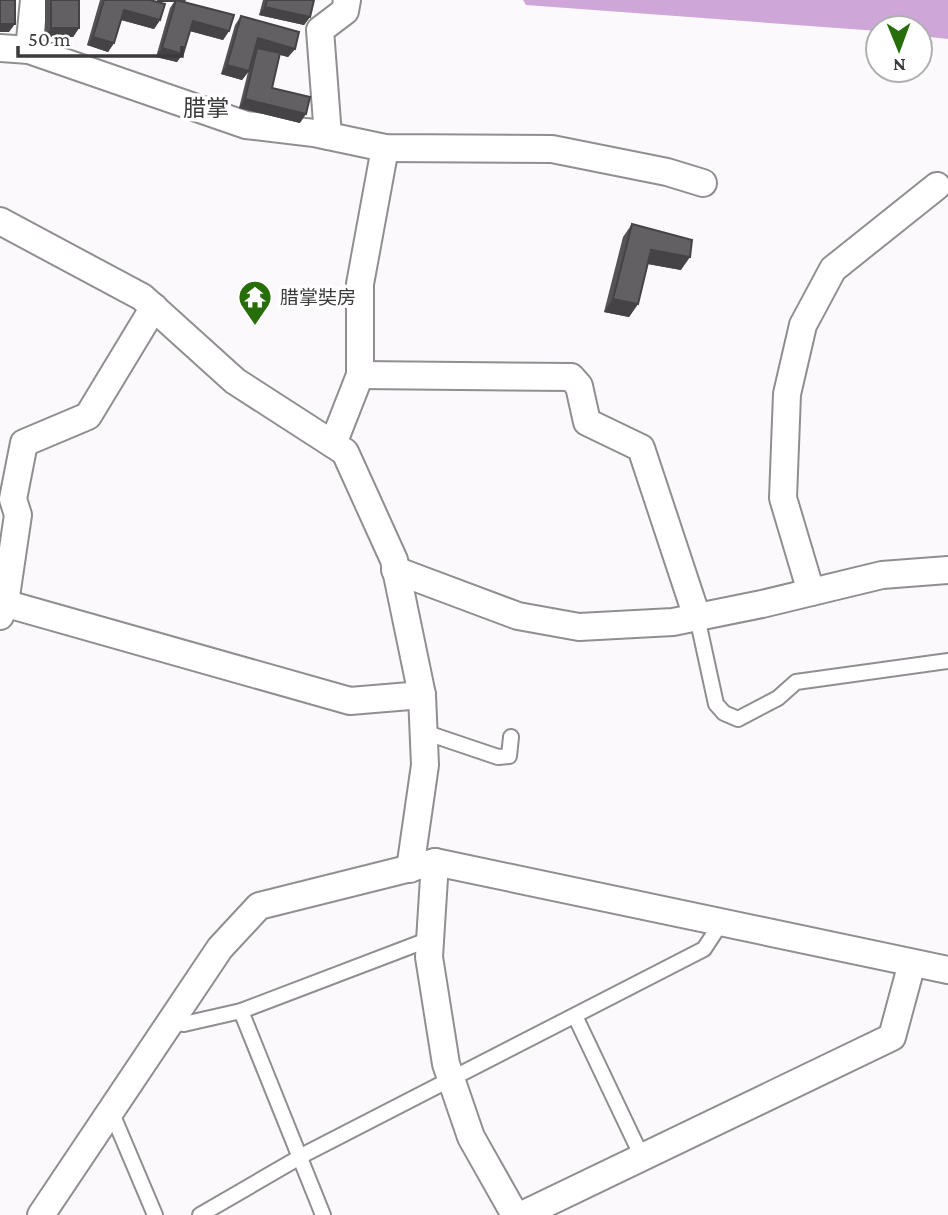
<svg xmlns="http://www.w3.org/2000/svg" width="948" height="1215" font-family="'Crimson Pro','Noto Sans SC',serif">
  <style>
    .forest { fill: #cea7d8 }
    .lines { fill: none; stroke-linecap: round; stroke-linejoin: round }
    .service-casing { stroke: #908e91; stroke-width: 18 }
    .minor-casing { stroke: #908e91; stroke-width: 30 }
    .service { stroke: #fff; stroke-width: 14 }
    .minor { stroke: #fff; stroke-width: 26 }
    .wall { fill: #555355 }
    .shaded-wall { fill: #454345 }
    .building { fill: #636063; stroke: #454345; stroke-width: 2 }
    .labels { text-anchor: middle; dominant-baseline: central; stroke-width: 7; stroke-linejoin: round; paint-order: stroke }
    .poi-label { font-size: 19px; fill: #3b3a3c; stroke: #fff; text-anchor: start }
    .quarter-label { font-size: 23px; fill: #3b3a3c; stroke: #fff }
  </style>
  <rect width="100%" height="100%" fill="#fcf9fc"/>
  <polygon class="forest" points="523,0 948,0 948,39 920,36 920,28 878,28 878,31 526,5"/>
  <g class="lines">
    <defs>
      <g id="service">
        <polyline points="697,617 716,704 724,713 738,719 778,698 796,682 948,661"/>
        <polyline points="424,732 498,757 509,756 511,737"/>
        <polyline points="241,1011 323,1215"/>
        <polyline points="575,1016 642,1157"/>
        <polyline points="170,1022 184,1024 241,1011 430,939"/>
        <polyline points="111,1111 155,1215"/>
        <polyline points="200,1215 307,1153 704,949 721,923"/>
      </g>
      <g id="minor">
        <polyline points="0,48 29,50 246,125 314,133 385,148 552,149 667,172 703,183"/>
        <polyline points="29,50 34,0"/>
        <polyline points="328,136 320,30 345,11 347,0"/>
        <polyline points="0,221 142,297 235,381 345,452 394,560 422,695 425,765 410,869"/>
        <polyline points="360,375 571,377 579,386 587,422 641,448 697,617"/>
        <polyline points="333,444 360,375 360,284 385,148"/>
        <polyline points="395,570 518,616 579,627 673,622 762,604 882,575 948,570"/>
        <polyline points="811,592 783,498 787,394 803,325 833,269 937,186"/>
        <polyline points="0,602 350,701 422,695"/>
        <polyline points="0,616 5,603 18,515 13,499 24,443 88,416 154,307"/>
        <polyline points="435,862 429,957 446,1064 471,1137 515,1215"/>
        <polyline points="41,1215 220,948 259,906 435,862 948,970"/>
        <polyline points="522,1215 892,1037 912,963"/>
      </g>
    </defs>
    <use href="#service" class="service-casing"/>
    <use href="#minor" class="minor-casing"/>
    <use href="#service" class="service"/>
    <use href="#minor" class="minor"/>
  </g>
  <g class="wall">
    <polygon points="45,0 79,0 79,28 73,37 45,37"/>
    <polygon points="100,0 150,0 157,2 157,0 186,0 185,2 229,31 223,40 190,31 177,62 156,57 170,8 174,2 158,2 160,20 154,29 121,20 114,43 108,52 87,45"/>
    <polygon points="263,0 314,0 310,17 304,25 259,15"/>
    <polygon points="241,16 295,49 288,57 280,55 272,88 300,123 239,108 248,72 242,80 221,74 235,25"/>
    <polygon points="632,224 681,270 648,264 638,304 629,317 604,312 623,237"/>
  </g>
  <g class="shaded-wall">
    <polygon points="158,0 176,0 174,2 157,2"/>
    <polygon points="265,7 310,17 304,25 259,15"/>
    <polygon points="124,10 160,20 154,29 118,19"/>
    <polygon points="193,21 229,31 223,40 186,30"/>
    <polygon points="0,24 15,24 9,32 0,32"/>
    <polygon points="51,28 79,28 73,37 45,37"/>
    <polygon points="93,37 114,43 108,52 87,45"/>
    <polygon points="258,38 295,49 288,57 252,47"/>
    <polygon points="162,48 183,54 177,62 156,57"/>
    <polygon points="227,65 249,71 242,80 221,74"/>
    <polygon points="245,99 306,114 300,123 239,108"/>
    <polygon points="651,250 690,257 681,270 642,263"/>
    <polygon points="613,299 638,304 629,317 604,312"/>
  </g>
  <g class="building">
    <rect x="0" y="0" width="15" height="24"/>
    <rect x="51" y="0" width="28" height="28"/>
    <polygon points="104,0 150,0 165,4 160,20 124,10 114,43 93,37"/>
    <polygon points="176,0 234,15 229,31 193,21 183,54 162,48"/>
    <polygon points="267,0 314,0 310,17 265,7"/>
    <polygon points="241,16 299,32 295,49 258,38 249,71 227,65"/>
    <polygon points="257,48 280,53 272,88 310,97 306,114 245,99"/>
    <polygon points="632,224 692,240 690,257 651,250 638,304 613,299"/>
  </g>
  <defs>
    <symbol id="temple-pin" viewBox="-11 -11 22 30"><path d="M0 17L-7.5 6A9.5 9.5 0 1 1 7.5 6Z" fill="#276e0b" stroke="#fff"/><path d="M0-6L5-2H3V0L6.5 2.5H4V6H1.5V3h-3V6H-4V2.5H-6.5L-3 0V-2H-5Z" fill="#fff"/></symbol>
  </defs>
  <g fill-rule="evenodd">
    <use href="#temple-pin" x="236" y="278" width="38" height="52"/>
  </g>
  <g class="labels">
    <g class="poi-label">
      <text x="280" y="297">腊掌奘房</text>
    </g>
    <g class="quarter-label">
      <text x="206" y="108">腊掌</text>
    </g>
  </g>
  <g transform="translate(899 49) rotate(179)"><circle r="33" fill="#ffffff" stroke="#b1b0b1" stroke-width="2"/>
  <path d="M0-5L12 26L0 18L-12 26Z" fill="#276e0b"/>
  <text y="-10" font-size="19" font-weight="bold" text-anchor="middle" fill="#3b3a3c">N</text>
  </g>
  <path d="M18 46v10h164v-10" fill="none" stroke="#3b3a3c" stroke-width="3.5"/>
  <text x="28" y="46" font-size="21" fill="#3b3a3c" stroke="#ffffff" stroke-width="5" paint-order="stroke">50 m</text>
</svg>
